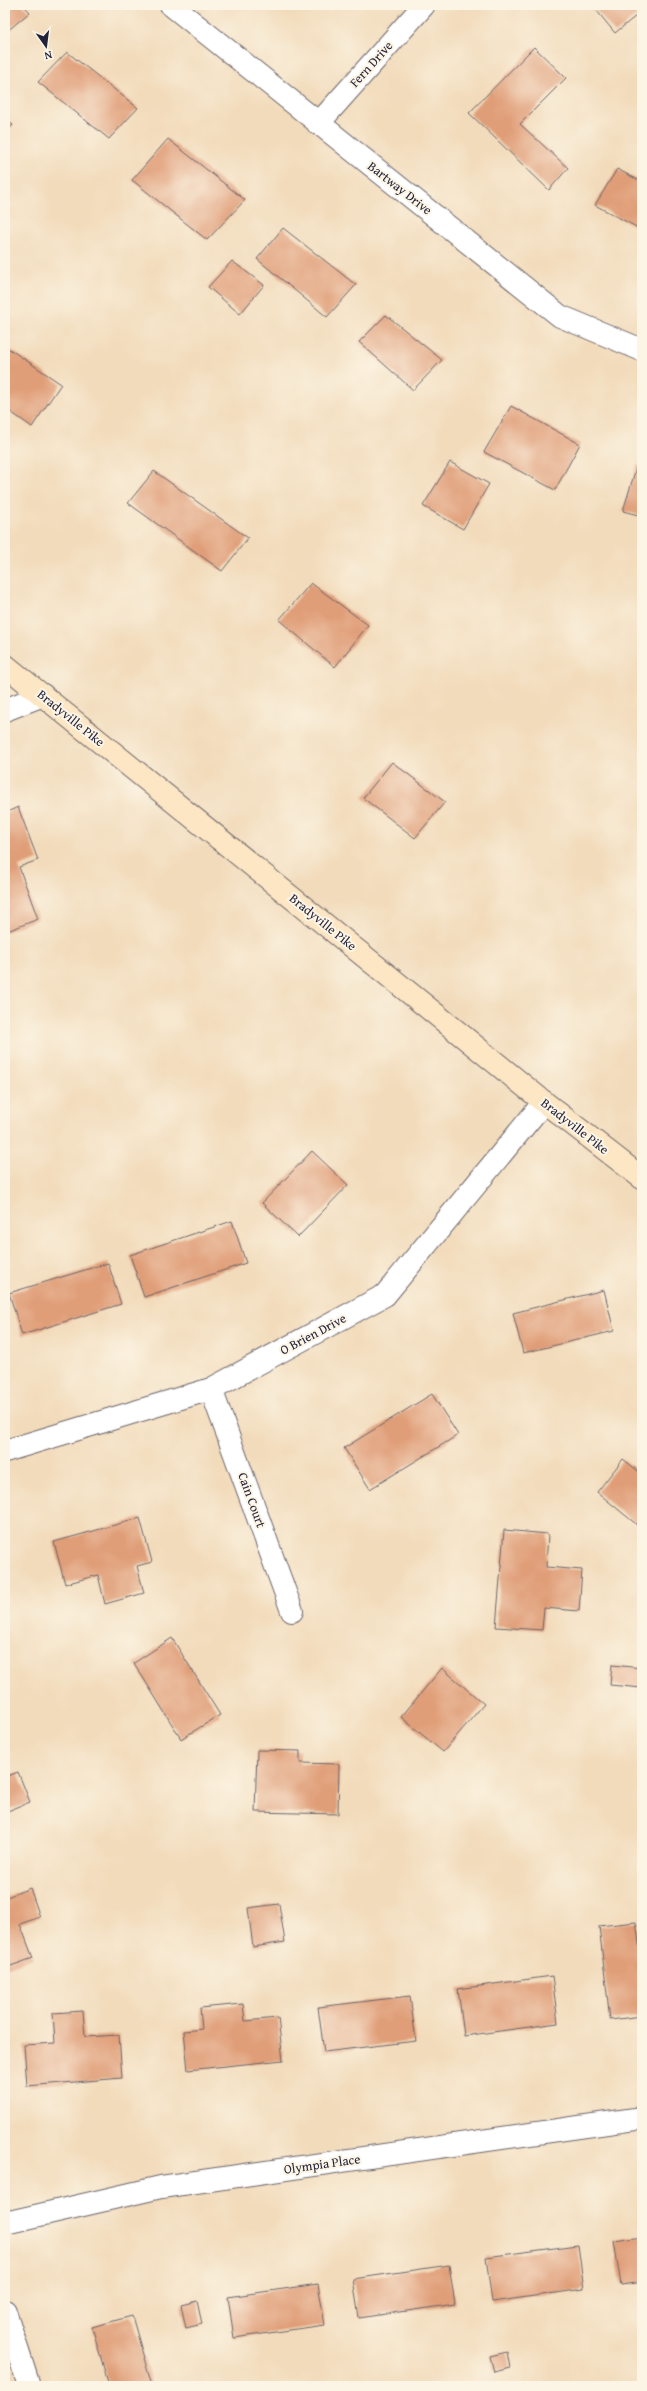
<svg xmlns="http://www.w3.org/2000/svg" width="647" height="2391" font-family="'Gentium Book Plus',serif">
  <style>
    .building { fill: #e09e78 }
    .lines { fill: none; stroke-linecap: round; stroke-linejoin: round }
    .street-casing { stroke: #6b6368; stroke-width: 24 }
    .secondary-casing { stroke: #6b6368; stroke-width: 24 }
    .street { stroke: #fff; stroke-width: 22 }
    .secondary { stroke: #fce6c4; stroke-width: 22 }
    .labels { text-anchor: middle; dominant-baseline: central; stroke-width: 4; stroke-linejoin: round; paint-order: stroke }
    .street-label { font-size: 13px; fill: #22223b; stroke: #fcf5e5 }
  </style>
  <rect width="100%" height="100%" fill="#fcf5e5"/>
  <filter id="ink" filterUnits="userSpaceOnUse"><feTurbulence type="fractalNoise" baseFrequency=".025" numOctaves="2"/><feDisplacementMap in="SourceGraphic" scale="8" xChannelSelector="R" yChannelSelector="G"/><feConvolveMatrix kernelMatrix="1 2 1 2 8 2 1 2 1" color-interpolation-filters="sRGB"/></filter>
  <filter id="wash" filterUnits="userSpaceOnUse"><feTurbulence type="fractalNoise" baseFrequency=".012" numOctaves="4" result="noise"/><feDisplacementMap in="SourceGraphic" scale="16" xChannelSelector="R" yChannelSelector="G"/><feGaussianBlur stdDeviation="0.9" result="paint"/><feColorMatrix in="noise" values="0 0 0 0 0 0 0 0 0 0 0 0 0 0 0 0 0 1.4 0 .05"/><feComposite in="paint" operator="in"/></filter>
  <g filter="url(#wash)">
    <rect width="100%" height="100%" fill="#f2dbbb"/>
    <g id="blocks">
      <g class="building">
        <polygon points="5,5 23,5 30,12 5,33"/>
        <polygon points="592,5 642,5 642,11 615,33"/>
        <polygon points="534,47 566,78 520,124 568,168 549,190 469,113"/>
        <polygon points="67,52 138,108 109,139 38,82"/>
        <polygon points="5,119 13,125 5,133"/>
        <polygon points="168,139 245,200 207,240 132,180"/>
        <polygon points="617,169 642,182 642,230 595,205"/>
        <polygon points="283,228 356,285 327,317 257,259"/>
        <polygon points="232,261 264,285 240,314 208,287"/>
        <polygon points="386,315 442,360 413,390 359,342"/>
        <polygon points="5,346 61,384 32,427 5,408"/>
        <polygon points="511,406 580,444 555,490 484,452"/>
        <polygon points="450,462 489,484 463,529 423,506"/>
        <polygon points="637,465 642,466 642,516 623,511"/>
        <polygon points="154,471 248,538 222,571 128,503"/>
        <polygon points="311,583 368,625 335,667 279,620"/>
        <polygon points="392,762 445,802 415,838 363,798"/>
        <polygon points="18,807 38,860 19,867 38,919 5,932 5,813"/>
        <polygon points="312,1151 348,1185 298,1237 262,1203"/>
        <polygon points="232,1221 246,1263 144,1297 130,1255"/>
        <polygon points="108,1263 121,1304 22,1335 9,1293"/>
        <polygon points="604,1290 614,1331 523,1353 513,1313"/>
        <polygon points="432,1394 458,1435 370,1489 344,1448"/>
        <polygon points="623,1459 642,1474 642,1529 597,1492"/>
        <polygon points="140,1518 152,1562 137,1566 144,1593 105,1604 98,1575 65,1584 54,1542"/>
        <polygon points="504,1530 548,1534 546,1567 582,1570 579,1611 544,1608 542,1630 496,1627"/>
        <polygon points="172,1638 220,1715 181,1739 134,1663"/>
        <polygon points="612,1665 642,1668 642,1688 610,1685"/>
        <polygon points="442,1668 484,1704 443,1752 401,1717"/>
        <polygon points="257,1750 300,1751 300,1763 339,1764 338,1814 255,1812"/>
        <polygon points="18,1772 30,1802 5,1812 5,1777"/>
        <polygon points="30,1888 40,1917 20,1924 33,1958 5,1968 5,1891 7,1897"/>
        <polygon points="279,1904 285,1942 253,1947 248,1908"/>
        <polygon points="636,1922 642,1965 642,2016 610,2020 599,1926"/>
        <polygon points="552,1976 558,2023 464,2036 458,1989"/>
        <polygon points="410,1996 416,2041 324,2052 318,2007"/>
        <polygon points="243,2004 245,2021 278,2018 283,2060 188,2070 184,2031 202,2029 200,2008"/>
        <polygon points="83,2011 85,2037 119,2035 122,2078 27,2086 24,2045 55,2043 53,2013"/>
        <polygon points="642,2237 642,2282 621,2285 614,2241"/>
        <polygon points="578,2245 584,2289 492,2302 486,2257"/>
        <polygon points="449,2265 455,2304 359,2318 353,2279"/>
        <polygon points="318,2284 325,2325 234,2338 228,2297"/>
        <polygon points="197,2301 202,2324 186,2328 181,2305"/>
        <polygon points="132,2316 152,2386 109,2386 92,2327"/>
        <polygon points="507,2352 510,2368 494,2372 490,2356"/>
      </g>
    </g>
  </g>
  <g filter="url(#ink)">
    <use href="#blocks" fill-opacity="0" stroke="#6b6368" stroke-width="1"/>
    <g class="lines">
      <defs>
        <g id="street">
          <polyline points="171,5 560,316 642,350"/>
          <polyline points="318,124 424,5"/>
          <polyline points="5,710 43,695"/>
          <polyline points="211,1389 292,1611"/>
          <polyline points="5,1451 211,1389 385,1295 544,1102"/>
          <polyline points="5,2223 161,2187 642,2118"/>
          <polyline points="5,2311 29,2386"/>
        </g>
        <polyline id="secondary" points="5,665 544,1102 642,1178"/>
      </defs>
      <use href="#street" class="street-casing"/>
      <use href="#secondary" class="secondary-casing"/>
      <use href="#street" class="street"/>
      <use href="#secondary" class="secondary"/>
    </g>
  </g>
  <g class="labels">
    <g class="street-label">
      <text transform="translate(371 64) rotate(-48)">Fern Drive</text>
      <text transform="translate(400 188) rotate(38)">Bartway Drive</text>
      <text transform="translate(71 718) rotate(39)">Bradyville Pike</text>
      <text transform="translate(323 922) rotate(39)">Bradyville Pike</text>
      <text transform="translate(575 1126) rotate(38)">Bradyville Pike</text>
      <text transform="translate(313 1334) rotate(-28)">O Brien Drive</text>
      <text transform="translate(252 1500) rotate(70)">Cain Court</text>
      <text transform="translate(322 2164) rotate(-8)">Olympia Place</text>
    </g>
  </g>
  <rect width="647" height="2391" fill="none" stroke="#fcf5e5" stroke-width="20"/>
  <g transform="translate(46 46) rotate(166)" stroke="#fcf5e5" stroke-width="3" paint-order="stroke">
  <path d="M0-3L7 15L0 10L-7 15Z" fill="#22223b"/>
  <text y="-6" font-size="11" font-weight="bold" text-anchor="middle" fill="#22223b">N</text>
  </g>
</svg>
